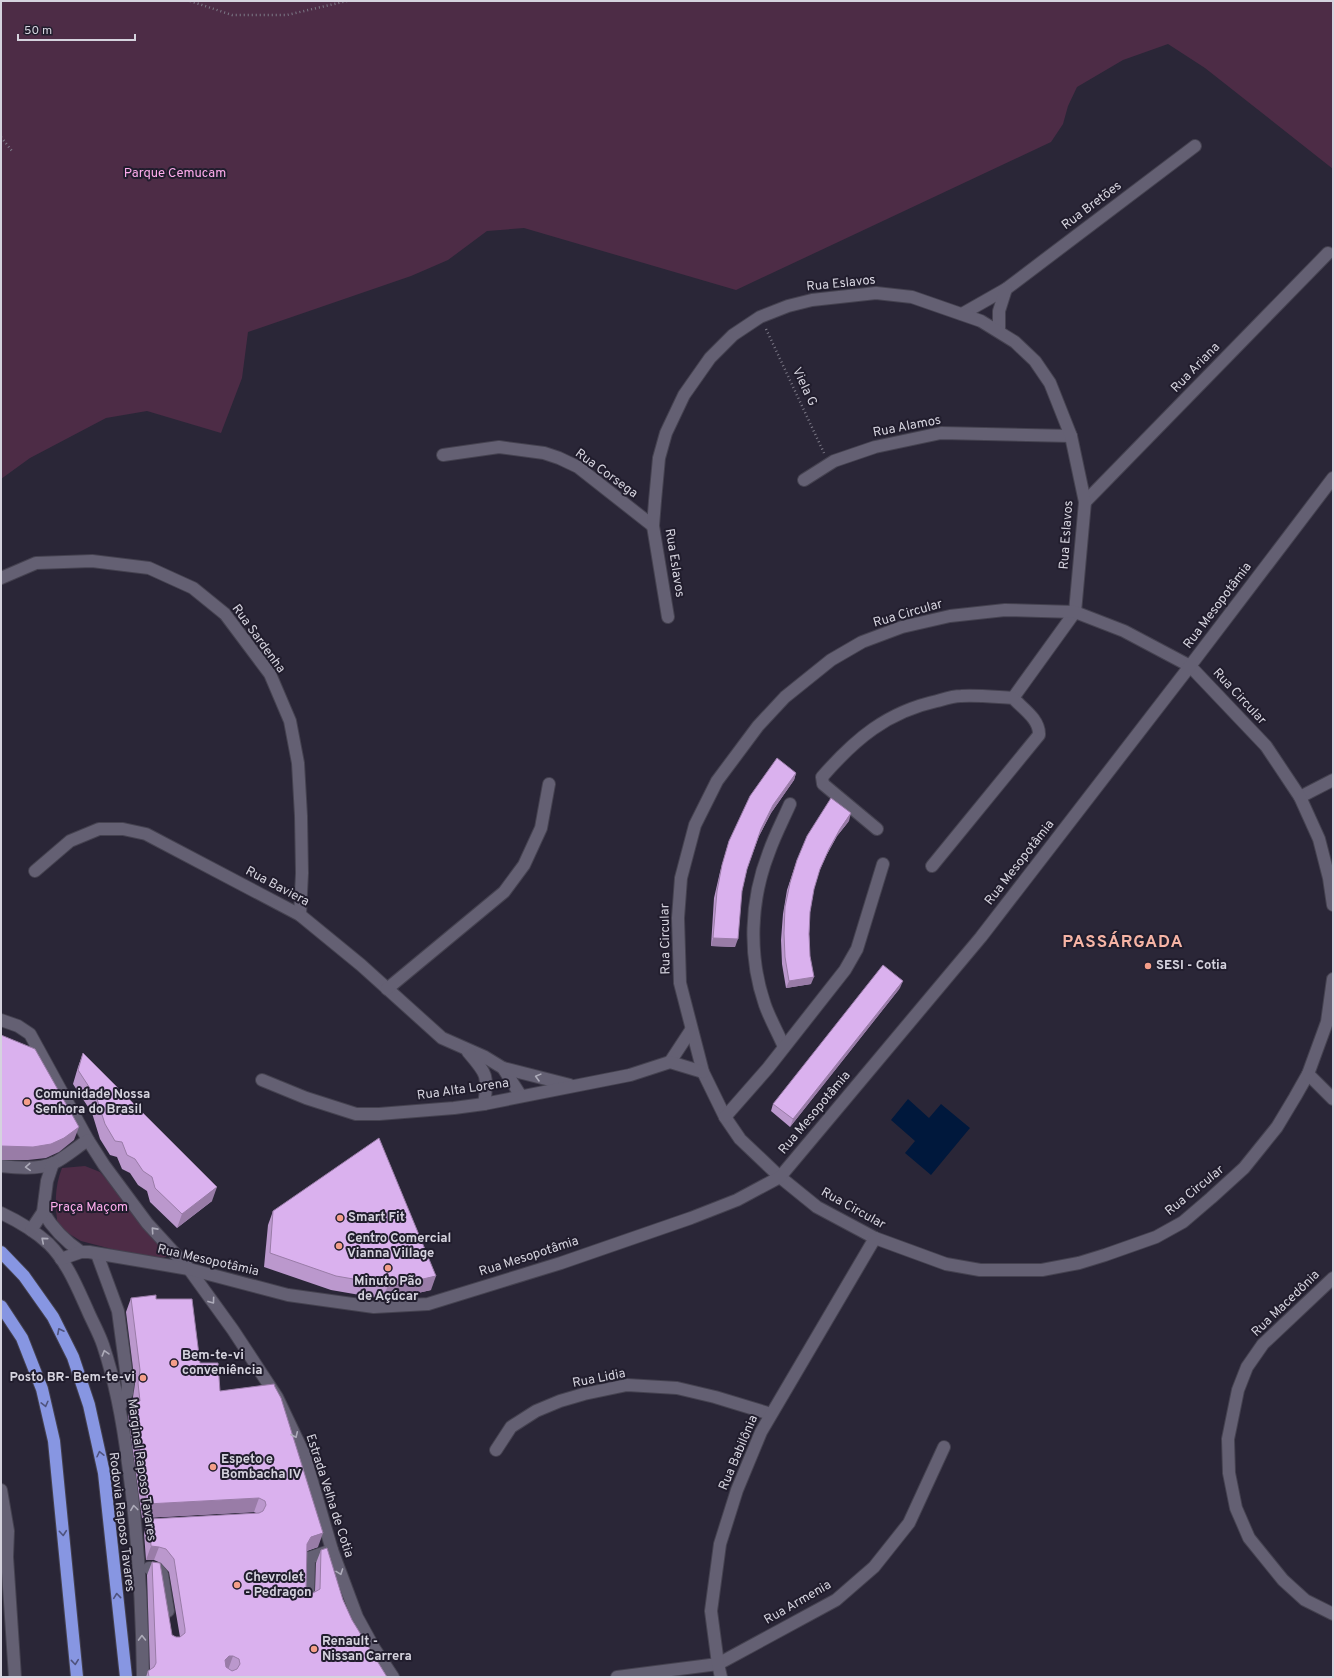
<svg xmlns="http://www.w3.org/2000/svg" width="1334" height="1678" font-family="Overpass,sans-serif">
  <style>
    .green { fill: #4d2c46 }
    .water { fill: #00183c }
    .lines { fill: none; stroke-linecap: round; stroke-linejoin: round }
    .minor-casing { stroke: #454250; stroke-width: 14 }
    .highway-casing { stroke: #454250; stroke-width: 14 }
    .path { stroke: #7b7886; stroke-width: 2.5; stroke-dasharray: 1 3; stroke-linecap: butt }
    .minor { stroke: #646073; stroke-width: 12 }
    .highway { stroke: #8796e2; stroke-width: 12 }
    .wall { fill: #bb98cd }
    .shaded-wall { fill: #997ca7 }
    .building { fill: #dab1ee; stroke: #997ca7; fill-rule: evenodd }
    .oneway { stroke: #adabb9 }
    .oneway2 { stroke: #4f537e }
    .poi-dot { fill: #f49e89; stroke: #211d2d; stroke-width: 1.5 }
    .labels { text-anchor: middle; dominant-baseline: central; stroke-width: 4; stroke-linejoin: round; paint-order: stroke }
    .park-label { font-size: 13px; fill: #feaced; stroke: #211d2d }
    .street-label { font-size: 13px; fill: #d5d3de; stroke: #211d2d }
    .poi-label { font-size: 13px; font-weight: bold; fill: #d5d3de; stroke: #211d2d; text-anchor: start }
    .district-label { font-size: 17px; font-weight: bold; letter-spacing: 1px; fill: #f6b4a5; stroke: #211d2d }
  </style>
  <rect width="100%" height="100%" fill="#2a2637"/>
  <g class="green">
    <polygon points="1,1 1333,1 1333,169 1205,68 1168,44 1123,60 1077,87 1068,106 1063,124 1051,142 736,290 524,228 487,231 448,260 411,276 248,332 242,378 221,433 147,411 106,418 30,458 1,479"/>
    <path d="M85,1166l15,6 73,83 -19,5 -73,-19 -23,-14c-3,-20 -4,-39 4,-59z"/>
  </g>
  <polygon class="water" points="908,1099 929,1118 941,1104 970,1128 931,1175 905,1153 915,1141 891,1120"/>
  <g class="lines">
    <defs>
      <g id="minor">
        <polyline points="962,314 1006,289 1195,146"/>
        <polyline points="999,331 999,311 1006,289"/>
        <polyline points="443,455 499,447 544,453 559,458 578,467 653,526"/>
        <polyline points="804,480 834,461 875,447 941,433 1071,436"/>
        <polyline points="1085,502 1328,253"/>
        <polyline points="1,578 36,563 92,561 149,568 193,588 225,614 270,674 290,721 298,763 301,816 302,873 300,915"/>
        <polyline points="668,617 653,526 655,501 659,458 666,433 684,395 710,358 733,335 760,317 788,306 812,300 876,293 912,297 981,321 1015,342 1035,361 1050,383 1071,436 1085,502 1075,612"/>
        <polyline points="1013,698 1075,612"/>
        <polyline points="1300,797 1333,780"/>
        <path d="M877,829l-54,-45 -1,-7c33,-38 65,-65 115,-76 7,-2 16,-5 24,-5 17,-1 34,1 52,2 9,10 27,21 26,37l-107,131"/>
        <polyline points="35,871 70,841 99,829 123,829 146,834 300,915 361,965 442,1038 485,1057 503,1068 521,1096"/>
        <polyline points="1333,905 1329,878 1319,839 1300,797 1266,746 1190,666 1124,631 1075,612 1005,610 950,616 902,627 862,642 831,660 785,697 758,726 717,781 695,825 681,878 678,918 680,983 703,1072 725,1117 740,1139 780,1177 817,1207 875,1238 946,1264 980,1270 1042,1270 1079,1263 1105,1255 1156,1237 1183,1222 1211,1198 1244,1168 1277,1127 1295,1097 1308,1074 1327,1022 1333,979"/>
        <polyline points="387,989 504,892 524,865 541,828 549,784"/>
        <polyline points="1,1020 18,1026 30,1034 88,1140 104,1165 147,1223 189,1269 233,1330 277,1397 304,1454 332,1550 357,1617 374,1648 393,1677"/>
        <path d="M784,1047c-6,-14 -14,-28 -19,-42 -17,-49 -15,-105 4,-153 6,-17 14,-32 21,-48"/>
        <path d="M468,1052c18,21 21,23 16,52"/>
        <polyline points="670,1062 691,1030"/>
        <polyline points="503,1068 570,1085"/>
        <polyline points="1308,1074 1333,1099"/>
        <polyline points="262,1080 306,1098 356,1114 379,1114 454,1108 484,1104 630,1075 670,1062 703,1072"/>
        <polyline points="725,1117 768,1068 845,970 857,949 883,864"/>
        <path d="M1,1166c16,2 38,4 53,-3 12,-6 23,-16 34,-23"/>
        <path d="M43,1212c10,17 22,29 38,40"/>
        <path d="M1,1213c17,8 34,18 48,31 18,18 28,43 38,65 5,12 12,24 16,36 13,39 20,78 25,118 10,71 14,142 15,214"/>
        <polyline points="31,1230 43,1212 47,1181 53,1163"/>
        <polyline points="97,1254 118,1311 128,1385 127,1393 120,1406"/>
        <polyline points="61,1259 81,1252 89,1252 189,1269 288,1295 374,1307 428,1304 561,1263 691,1218 737,1200 780,1177 981,937 1190,666 1333,478"/>
        <polyline points="1333,1278 1263,1344 1247,1367 1238,1390 1228,1439 1229,1473 1236,1508 1249,1538 1283,1580 1305,1600 1333,1614"/>
        <polyline points="496,1450 511,1427 536,1411 560,1401 584,1394 627,1385 677,1388 715,1397 771,1414"/>
        <polyline points="1,1490 8,1531 7,1557 15,1677"/>
        <polyline points="149,1568 158,1569 162,1574 168,1611"/>
        <polyline points="308,1599 309,1558 332,1550"/>
        <polyline points="617,1677 718,1664 836,1600 874,1567 909,1523 944,1447"/>
        <polyline points="721,1677 718,1664 711,1611 720,1544 737,1490 761,1432 875,1238"/>
      </g>
      <g id="highway">
        <polyline points="1,1252 24,1276 53,1317 73,1357 89,1405 104,1473 126,1677"/>
        <polyline points="1,1306 22,1338 42,1389 54,1441 77,1677"/>
      </g>
    </defs>
    <use href="#minor" class="minor-casing"/>
    <use href="#highway" class="highway-casing"/>
    <g class="path">
      <polyline points="190,1 232,15 287,15 347,1"/>
      <polyline points="1,137 12,151"/>
      <polyline points="766,329 824,453"/>
    </g>
    <use href="#minor" class="minor"/>
    <use href="#highway" class="highway"/>
  </g>
  <g class="wall">
    <polygon points="796,773 794,780 771,813 759,836 747,869 742,891 735,947 711,946 714,898 720,872 729,841"/>
    <polygon points="849,821 837,836 826,856 819,872 814,889 810,912 809,934 811,984 786,988 782,964 781,940 783,914 787,890 797,860"/>
    <polygon points="900,988 790,1127 771,1111 773,1104"/>
    <polygon points="83,1053 212,1201 177,1228 150,1202 147,1191 138,1185 130,1173 122,1169 117,1157 110,1155 100,1139 92,1113 73,1084 78,1067"/>
    <polygon points="273,1211 431,1290 396,1298 383,1299 331,1290 264,1267 268,1225"/>
    <polygon points="131,1298 156,1299 200,1363 220,1391 318,1547 307,1551 306,1588 309,1591 313,1593 315,1591 316,1563 321,1550 352,1620 387,1677 146,1677 148,1671 150,1670 147,1575 152,1562 172,1635 176,1637 180,1637 169,1572 161,1563 154,1560 146,1560 144,1533 149,1519 256,1513 254,1512 142,1518 128,1415 134,1402 133,1397 135,1384 126,1312"/>
  </g>
  <g class="shaded-wall">
    <polygon points="796,773 794,780 771,813 759,836 761,829 773,805"/>
    <polygon points="851,813 849,821 837,836 826,856 817,876 829,849 840,829"/>
    <polygon points="713,938 738,939 735,947 711,946"/>
    <polygon points="814,977 811,984 786,988 789,981"/>
    <polygon points="903,981 900,988 790,1127 793,1119"/>
    <polygon points="79,1127 74,1140 59,1152 46,1158 28,1160 1,1160 1,1146"/>
    <polygon points="217,1187 212,1201 177,1228 182,1214"/>
    <polygon points="436,1276 431,1290 396,1298 383,1299 388,1285"/>
    <polygon points="259,1498 254,1512 142,1518 147,1504"/>
    <polygon points="323,1533 318,1547 306,1551 307,1544 311,1537"/>
    <polygon points="151,1546 159,1547 154,1560 146,1560"/>
    <polygon points="229,1656 233,1656 228,1670 224,1670 225,1660"/>
  </g>
  <g class="building">
    <polygon points="777,758 796,773 773,805 761,829 747,869 742,891 738,939 713,938 717,891 722,865 729,841 750,796"/>
    <polygon points="831,798 851,813 840,829 829,849 820,869 814,889 810,912 809,934 810,956 814,977 789,981 785,957 784,933 785,907 790,883 797,860 807,836"/>
    <polygon points="883,965 903,981 793,1119 773,1104"/>
    <polygon points="1,1035 35,1049 79,1127 64,1138 51,1144 33,1147 1,1146"/>
    <polygon points="83,1053 217,1187 182,1214 155,1188 152,1177 143,1171 135,1159 127,1155 122,1142 115,1141 105,1124 97,1099 78,1070"/>
    <polygon points="379,1138 436,1276 401,1284 388,1285 336,1276 270,1253 273,1211"/>
    <path d="M156,1295v4h36l8,64h18l2,28 54,-7 1,3 6,11 42,135 -12,4 -4,7 -1,44 3,3 4,2 7,-4 1,-39 6,-2 16,52 9,20 35,57h-238l-1,-6 6,-4 2,-4 -4,-101 8,1 12,72 4,2h4l5,-4v-4l-11,-70 -8,-10 -7,-2 -8,-1 -2,-27 110,-6 4,-2 3,-6 -1,-4 -6,-3 -112,6 -14,-102 7,-1 -2,-18 2,-13 -9,-72zM229,1656h4l6,3 1,5 -3,5 -5,2 -6,-4 -1,-7z"/>
  </g>
  <defs><path id="oneway-chevron" d="M-2-3.5L2.5 0L-2 3.5" fill="none" stroke-width="1.6" stroke-linecap="round" stroke-linejoin="round"/></defs>
  <g class="oneway">
    <use href="#oneway-chevron" transform="translate(538 1077) rotate(-165)"/>
    <use href="#oneway-chevron" transform="translate(28 1167) rotate(177)"/>
    <use href="#oneway-chevron" transform="translate(154 1230) rotate(-132)"/>
    <use href="#oneway-chevron" transform="translate(44 1240) rotate(-140)"/>
    <use href="#oneway-chevron" transform="translate(212 1301) rotate(54)"/>
    <use href="#oneway-chevron" transform="translate(105 1353) rotate(-106)"/>
    <use href="#oneway-chevron" transform="translate(295 1435) rotate(65)"/>
    <use href="#oneway-chevron" transform="translate(134 1508) rotate(-97)"/>
    <use href="#oneway-chevron" transform="translate(340 1572) rotate(70)"/>
    <use href="#oneway-chevron" transform="translate(142 1638) rotate(-91)"/>
  </g>
  <g class="oneway2">
    <use href="#oneway-chevron" transform="translate(60 1331) rotate(-117)"/>
    <use href="#oneway-chevron" transform="translate(45 1404) rotate(76)"/>
    <use href="#oneway-chevron" transform="translate(100 1454) rotate(-103)"/>
    <use href="#oneway-chevron" transform="translate(63 1533) rotate(85)"/>
    <use href="#oneway-chevron" transform="translate(117 1596) rotate(-96)"/>
    <use href="#oneway-chevron" transform="translate(75 1662) rotate(84)"/>
  </g>
  <g class="poi-dot">
    <circle cx="1148" cy="966" r="4"/>
    <circle cx="27" cy="1102" r="4"/>
    <circle cx="340" cy="1218" r="4"/>
    <circle cx="339" cy="1246" r="4"/>
    <circle cx="388" cy="1268" r="4"/>
    <circle cx="174" cy="1363" r="4"/>
    <circle cx="143" cy="1378" r="4"/>
    <circle cx="213" cy="1467" r="4"/>
    <circle cx="237" cy="1585" r="4"/>
    <circle cx="314" cy="1649" r="4"/>
  </g>
  <g class="labels">
    <g class="park-label">
      <text x="175" y="174">Parque Cemucam</text>
      <text x="89" y="1208">Praça Maçom</text>
    </g>
    <g class="street-label">
      <text transform="translate(1092 206) rotate(-37)">Rua Bretões</text>
      <text transform="translate(841 284) rotate(-6)">Rua Eslavos</text>
      <text transform="translate(1196 368) rotate(-46)">Rua Ariana</text>
      <text transform="translate(804 387) rotate(65)">Viela G</text>
      <text transform="translate(907 427) rotate(-11)">Rua Alamos</text>
      <text transform="translate(606 474) rotate(36)">Rua Corsega</text>
      <text transform="translate(1067 535) rotate(-86)">Rua Eslavos</text>
      <text transform="translate(674 563) rotate(81)">Rua Eslavos</text>
      <text transform="translate(1218 606) rotate(-53)">Rua Mesopotâmia</text>
      <text transform="translate(908 614) rotate(-16)">Rua Circular</text>
      <text transform="translate(258 639) rotate(54)">Rua Sardenha</text>
      <text transform="translate(1239 697) rotate(47)">Rua Circular</text>
      <text transform="translate(1020 863) rotate(-52)">Rua Mesopotâmia</text>
      <text transform="translate(277 887) rotate(28)">Rua Baviera</text>
      <text transform="translate(666 939) rotate(-91)">Rua Circular</text>
      <text transform="translate(463 1090) rotate(-8)">Rua Alta Lorena</text>
      <text transform="translate(815 1113) rotate(-50)">Rua Mesopotâmia</text>
      <text transform="translate(1195 1191) rotate(-39)">Rua Circular</text>
      <text transform="translate(853 1209) rotate(29)">Rua Circular</text>
      <text transform="translate(529 1257) rotate(-18)">Rua Mesopotâmia</text>
      <text transform="translate(208 1261) rotate(13)">Rua Mesopotâmia</text>
      <text transform="translate(1286 1304) rotate(-44)">Rua Macedônia</text>
      <text transform="translate(599 1379) rotate(-11)">Rua Lidia</text>
      <text transform="translate(739 1453) rotate(-67)">Rua Babilônia</text>
      <text transform="translate(141 1470) rotate(82)">Marginal Raposo Tavares</text>
      <text transform="translate(329 1496) rotate(72)">Estrada Velha de Cotia</text>
      <text transform="translate(121 1522) rotate(83)">Rodovia Raposo Tavares</text>
      <text transform="translate(798 1603) rotate(-30)">Rua Armenia</text>
    </g>
    <g class="poi-label">
      <text x="1156" y="966">SESI - Cotia</text>
      <text x="35" y="1095">Comunidade Nossa<tspan x="35" dy="15">Senhora do Brasil</tspan></text>
      <text x="348" y="1218">Smart Fit</text>
      <text x="347" y="1239">Centro Comercial<tspan x="347" dy="15">Vianna Village</tspan></text>
      <text x="388" y="1282" text-anchor="middle">Minuto Pão<tspan x="388" dy="15">de Açúcar</tspan></text>
      <text x="182" y="1356">Bem-te-vi<tspan x="182" dy="15">conveniência</tspan></text>
      <text x="135" y="1378" text-anchor="end">Posto BR- Bem-te-vi</text>
      <text x="221" y="1460">Espeto e<tspan x="221" dy="15">Bombacha IV</tspan></text>
      <text x="245" y="1578">Chevrolet<tspan x="245" dy="15">- Pedragon</tspan></text>
      <text x="322" y="1642">Renault -<tspan x="322" dy="15">Nissan Carrera</tspan></text>
    </g>
    <g class="district-label">
      <text x="1123" y="943">PASSÁRGADA</text>
    </g>
  </g>
  <rect width="1334" height="1678" fill="none" stroke="#d5d3de" stroke-width="4"/>
  <path d="M18 34v6h117v-6" fill="none" stroke="#d5d3de" stroke-width="2"/>
  <text x="24" y="34" font-size="12" fill="#d5d3de" stroke="#211d2d" stroke-width="3" paint-order="stroke">50 m</text>
</svg>
